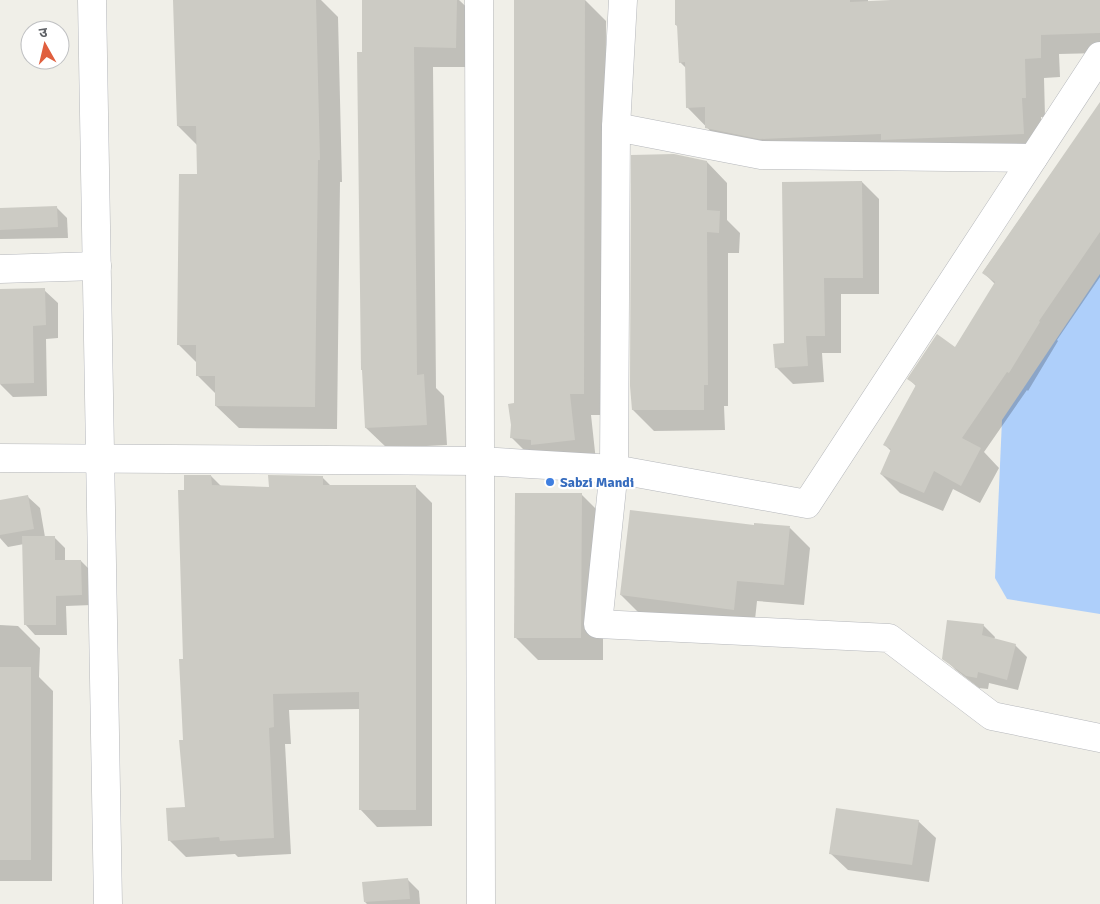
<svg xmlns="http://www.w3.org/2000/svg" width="1100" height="904" font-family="Signika,'Noto Sans Devanagari',sans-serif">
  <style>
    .water { fill: #aecffa }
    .shadow { fill: #0003 }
    .building { fill: #cccbc4 }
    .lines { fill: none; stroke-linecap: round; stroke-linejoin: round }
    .street-casing { stroke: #b5b7bb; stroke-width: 29 }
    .street { stroke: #fff; stroke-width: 28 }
    .shop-dot { fill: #3f7fe0; stroke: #fff; stroke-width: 2 }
    .labels { text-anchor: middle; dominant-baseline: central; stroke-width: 4.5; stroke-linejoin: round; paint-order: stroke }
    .shop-label { font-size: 14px; font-weight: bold; fill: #366cbe; stroke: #fff; text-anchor: start }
  </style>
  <rect width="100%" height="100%" fill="#f0efe8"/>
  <polygon class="water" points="1100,274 1100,614 1007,599 995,578 1002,420"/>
  <g class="shadow">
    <polygon points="175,0 321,0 338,17 342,182 340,182 337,429 239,428 216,406 216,394 197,375 198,364 179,345 198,175 197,145 178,126"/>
    <polygon points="364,0 459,0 477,17 476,67 433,67 436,388 444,396 447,445 387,448 366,428"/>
    <polygon points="516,0 585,0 606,21 605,415 591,415 596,461 533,459 511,437 515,404"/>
    <polygon points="676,0 868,0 868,2 924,0 1100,0 1100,53 1059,54 1060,77 1044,78 1045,117 1041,117 1042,153 726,147 687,107 686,68 680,62 678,27 676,25"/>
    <polygon points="1100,104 1100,277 1057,340 1058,341 1028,391 1027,390 984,452 999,468 980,503 953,489 943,511 900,493 881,474 891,451 885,445 916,386 909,379 955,348 995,284 983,272"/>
    <polygon points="707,162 727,183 727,220 740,233 739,253 728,253 728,406 724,406 725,430 654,431 633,410"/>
    <polygon points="862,182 879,199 879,294 841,294 841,353 822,353 824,382 793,384 776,367"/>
    <polygon points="56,207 67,218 68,238 0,239 0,209"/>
    <polygon points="44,290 58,303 58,338 46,339 47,396 13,397 0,384 0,291"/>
    <polygon points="211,476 222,487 270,489 322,477 331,486 415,486 432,503 432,826 377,827 360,809 360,709 289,710 291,744 285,744 291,854 238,857 235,854 186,857 169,840 187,808 184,660 186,491"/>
    <polygon points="581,494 603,516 603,660 538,660 515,637"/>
    <polygon points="28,497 40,508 45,537 54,537 65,548 65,561 81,561 92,572 92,605 66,606 67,635 35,635 25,624 24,544 8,547 0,538 0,501"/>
    <polygon points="790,528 810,548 804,605 757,601 754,629 641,615 621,595"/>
    <polygon points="0,625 18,626 40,648 39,677 53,691 52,881 0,881"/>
    <polygon points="983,625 995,637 994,640 1015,645 1027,657 1018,690 989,683 988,689 979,688 956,670 944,658"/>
    <polygon points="918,821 936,838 929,882 848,870 830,853"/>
    <polygon points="408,880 419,891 420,904 367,904 365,902"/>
  </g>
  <g class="building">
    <polygon points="173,0 316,0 320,160 318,160 315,407 215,406 215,376 196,376 196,345 177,345 179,174 197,174 196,126 177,126"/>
    <polygon points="362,0 457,0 456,48 414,47 417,375 424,374 427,425 365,428 362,370 361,370 357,52 362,52"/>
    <polygon points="514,0 585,0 584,394 570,394 575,440 531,445 531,440 510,438 511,425 508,404 514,403"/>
    <polygon points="675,0 850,0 850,2 891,0 1100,0 1100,33 1041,35 1041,58 1025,59 1026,98 1022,98 1024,134 881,140 881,134 759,139 705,128 705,107 686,108 685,62 679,63 677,25 675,25"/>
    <polygon points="1100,102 1100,232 1039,321 1040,322 1009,373 1007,372 962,438 981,448 961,486 934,471 924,493 880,474 891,449 883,445 916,385 907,379 937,334 955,347 995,282 982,273"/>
    <polygon points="674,154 707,161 707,210 720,211 719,233 707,232 708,385 704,385 704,410 632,410 630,386 631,155"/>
    <polygon points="862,181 863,278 824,278 825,336 806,336 808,366 775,368 773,344 784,343 782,182"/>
    <polygon points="57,206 58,227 0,230 0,208"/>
    <polygon points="45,288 46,325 33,326 34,383 0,384 0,289"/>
    <polygon points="184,475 211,475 212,485 269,487 268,475 323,476 323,485 416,485 416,810 359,810 359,692 273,694 274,727 269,728 274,838 220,841 219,837 168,841 166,808 185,807 179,740 183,740 179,659 183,659 178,490 184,490"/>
    <polygon points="515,493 582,493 581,638 514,638"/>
    <polygon points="28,495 34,529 0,535 0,500"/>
    <polygon points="630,510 754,525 754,523 790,526 784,585 737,581 734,610 620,595"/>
    <polygon points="22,536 55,536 55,560 81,560 82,595 56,596 56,625 24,625"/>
    <polygon points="947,620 984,624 982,635 1016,644 1007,680 978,672 977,678 966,676 942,659"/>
    <rect x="0" y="667" width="31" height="193"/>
    <polygon points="836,808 919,820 912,865 829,854"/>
    <polygon points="408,878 410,899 364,902 362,882"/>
  </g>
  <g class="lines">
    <defs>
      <g id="street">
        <polyline points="92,0 108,904"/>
        <polyline points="479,0 481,904"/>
        <polyline points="623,0 616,127 614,469 598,624 889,638 992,716 1100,738"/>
        <polyline points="616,127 761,155 1033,158"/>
        <polyline points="0,269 97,266"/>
        <polyline points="0,458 480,461 614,469 807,504 1100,56"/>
      </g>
    </defs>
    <use href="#street" class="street-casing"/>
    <use href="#street" class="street"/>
  </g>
  <circle class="shop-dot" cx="550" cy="482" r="5"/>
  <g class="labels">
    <g class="shop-label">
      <text x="560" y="482">Sabzi Mandi</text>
    </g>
  </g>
  <g transform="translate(45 45) rotate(352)"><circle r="24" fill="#ffffff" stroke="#bfc0c2"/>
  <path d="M0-4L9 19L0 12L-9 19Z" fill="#e05f3e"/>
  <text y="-8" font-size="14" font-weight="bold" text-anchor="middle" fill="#5f6267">उ</text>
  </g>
</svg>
